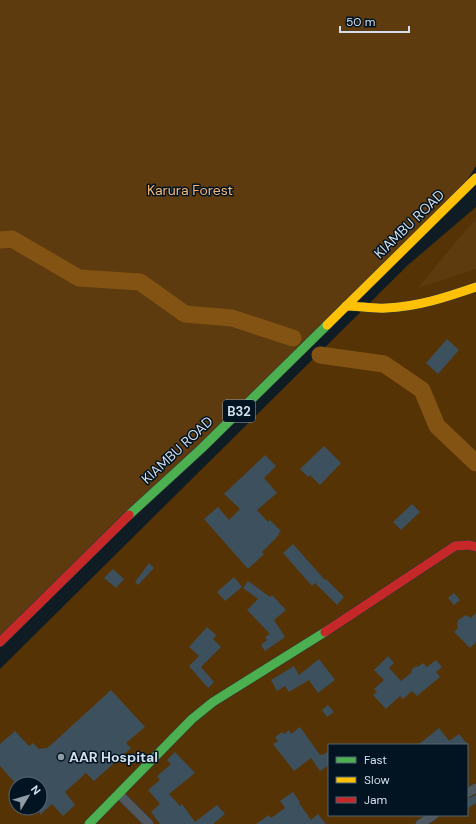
<svg xmlns="http://www.w3.org/2000/svg" width="476" height="824" font-family="'DM Sans',sans-serif">
  <style>
    .green { fill: #553305; fill-rule: evenodd }
    .forest { fill: #5d3b0e }
    .lines { fill: none; stroke-linecap: round; stroke-linejoin: round }
    .river { stroke: #835314; stroke-width: 17 }
    .building { fill: #3d505d }
    .street-casing { stroke: #2e373e; stroke-width: 10 }
    .fast-casing { stroke: #2e373e; stroke-width: 10 }
    .slow-casing { stroke: #2e373e; stroke-width: 10 }
    .jam-casing { stroke: #2e373e; stroke-width: 10 }
    .street { stroke: #4f585e; stroke-width: 9 }
    .fast { stroke: #4caf50; stroke-width: 9 }
    .slow { stroke: #ffc107; stroke-width: 9 }
    .jam { stroke: #c62828; stroke-width: 9 }
    .poi-dot { fill: #8f9ba5; stroke: #021322; stroke-width: 1.5 }
    .labels { text-anchor: middle; dominant-baseline: central; stroke-width: 3; stroke-linejoin: round; paint-order: stroke }
    .shield { fill: #021322; stroke: #94a2ae; stroke-width: 1 }
    .shield-label { font-size: 13px; font-weight: bold; fill: #d3dfea }
    .park-label { font-size: 14px; fill: #f6b777; stroke: #021322 }
    .street-label { font-size: 14px; fill: #d3dfea; stroke: #021322 }
    .poi-label { font-size: 14px; font-weight: bold; fill: #d3dfea; stroke: #021322; text-anchor: start }
  </style>
  <rect width="100%" height="100%" fill="#101c24"/>
  <path class="green" d="M476,207v617h-476v-155l408,-404zM329,745h138v70h-138zM16,784h24v24h-24z"/>
  <g class="forest">
    <polygon points="0,0 476,0 476,166 457,196 0,638"/>
    <polygon points="476,220 476,269 418,288 469,226"/>
  </g>
  <g class="lines">
    <g class="river">
      <polyline points="0,240 12,239 79,278 140,282 185,314 232,318 293,338"/>
      <polyline points="320,355 384,364 422,390 437,426 476,463"/>
    </g>
  </g>
  <g class="building">
    <polygon points="447,339 459,350 438,374 426,363"/>
    <polygon points="324,446 341,463 320,485 310,475 308,477 300,469"/>
    <polygon points="265,455 276,466 264,478 277,493 257,510 268,522 270,520 281,531 278,534 279,535 262,552 264,554 248,569 204,519 218,507 229,520 240,509 224,494"/>
    <polygon points="412,504 420,512 401,530 393,522"/>
    <polygon points="293,544 325,580 326,579 344,597 337,605 315,583 312,586 283,553"/>
    <polygon points="149,563 154,568 138,585 135,582"/>
    <polygon points="113,569 124,579 116,588 104,578"/>
    <polygon points="234,577 242,587 225,601 217,592"/>
    <polygon points="248,581 270,597 272,595 286,610 274,620 285,637 265,651 261,645 267,640 265,637 270,634 247,610 258,599 243,588"/>
    <polygon points="454,593 460,600 454,605 448,598"/>
    <polygon points="476,613 476,642 470,648 454,632 458,628 457,624 458,620 466,615 471,618"/>
    <polygon points="207,627 216,635 213,639 221,647 201,667 214,682 208,688 189,666 199,656 189,647"/>
    <polygon points="388,656 394,663 389,668 401,681 412,672 411,670 416,666 418,667 423,663 427,667 436,660 442,667 436,672 440,677 417,696 412,691 403,699 400,696 386,709 373,695 377,692 374,689 384,680 374,670"/>
    <polygon points="319,659 335,680 318,693 309,680 289,692 285,686 277,691 271,680 294,666 299,675"/>
    <polygon points="111,690 145,727 126,743 131,748 94,781 86,773 65,792 75,805 63,816 52,804 40,815 40,784 16,784 0,766 0,744 15,731 29,746 33,743 39,749 47,748 53,743"/>
    <polygon points="328,705 334,712 327,717 322,710"/>
    <polygon points="300,727 320,755 322,754 323,755 329,751 329,765 320,771 311,758 294,771 273,744 278,741 275,737 282,732 284,734 289,730 291,734"/>
    <polygon points="439,728 449,741 459,734 468,745 418,745"/>
    <polygon points="175,752 195,773 169,794 180,806 182,804 195,822 217,805 225,814 213,824 160,824 151,812 160,804 148,790 160,780 157,776 171,764 167,760"/>
    <polygon points="293,792 300,802 299,803 311,820 318,814 326,824 256,824 269,815 271,818 285,808 280,801"/>
    <polygon points="476,795 476,803 467,809 467,799"/>
  </g>
  <g class="lines">
    <defs>
      <g id="street">
        <polyline points="467,793 476,788"/>
        <polyline points="119,794 149,824"/>
        <polyline points="420,824 434,815"/>
      </g>
      <g id="fast">
        <polyline points="129,515 202,448 327,325"/>
        <polyline points="89,824 192,719 213,702 325,632"/>
      </g>
      <g id="slow">
        <path d="M346,306c13,0 27,3 40,2 31,-1 61,-11 90,-21"/>
        <polyline points="327,325 476,178"/>
      </g>
      <g id="jam">
        <polyline points="325,632 455,546 469,545 476,547"/>
        <polyline points="0,642 129,515"/>
      </g>
    </defs>
    <use href="#street" class="street-casing"/>
    <use href="#fast" class="fast-casing"/>
    <use href="#slow" class="slow-casing"/>
    <use href="#jam" class="jam-casing"/>
    <use href="#street" class="street"/>
    <use href="#fast" class="fast"/>
    <use href="#slow" class="slow"/>
    <use href="#jam" class="jam"/>
  </g>
  <circle class="poi-dot" cx="61" cy="757" r="4"/>
  <g class="labels">
    <rect class="shield" x="223" y="400" width="32" height="22" rx="3"/>
    <g class="shield-label">
      <text x="239" y="411">B32</text>
    </g>
    <g class="park-label">
      <text x="190" y="190">Karura Forest</text>
    </g>
    <g class="street-label">
      <text transform="translate(409 224) rotate(-44)">KIAMBU ROAD</text>
      <text transform="translate(177 450) rotate(-43)">KIAMBU ROAD</text>
    </g>
    <g class="poi-label">
      <text x="69" y="757">AAR Hospital</text>
    </g>
  </g>
  <rect x="328" y="744" width="140" height="72" fill="#021322" stroke="#566572"/>
  <rect x="336" y="757" width="20" height="6" fill="#4caf50" stroke="#566572"/>
  <text x="364" y="764" font-size="12" fill="#d3dfea">Fast</text>
  <rect x="336" y="777" width="20" height="6" fill="#ffc107" stroke="#566572"/>
  <text x="364" y="784" font-size="12" fill="#d3dfea">Slow</text>
  <rect x="336" y="797" width="20" height="6" fill="#c62828" stroke="#566572"/>
  <text x="364" y="804" font-size="12" fill="#d3dfea">Jam</text>
  <g transform="translate(28 796) rotate(52)"><circle r="19" fill="#021322" stroke="#566572"/>
  <path d="M0-3L7 15L0 10L-7 15Z" fill="#8f9ba5"/>
  <text y="-6" font-size="11" font-weight="bold" text-anchor="middle" fill="#d3dfea">N</text>
  </g>
  <path d="M340 26v6h69v-6" fill="none" stroke="#d3dfea" stroke-width="2"/>
  <text x="346" y="26" font-size="12" fill="#d3dfea" stroke="#021322" stroke-width="3" paint-order="stroke">50 m</text>
</svg>
